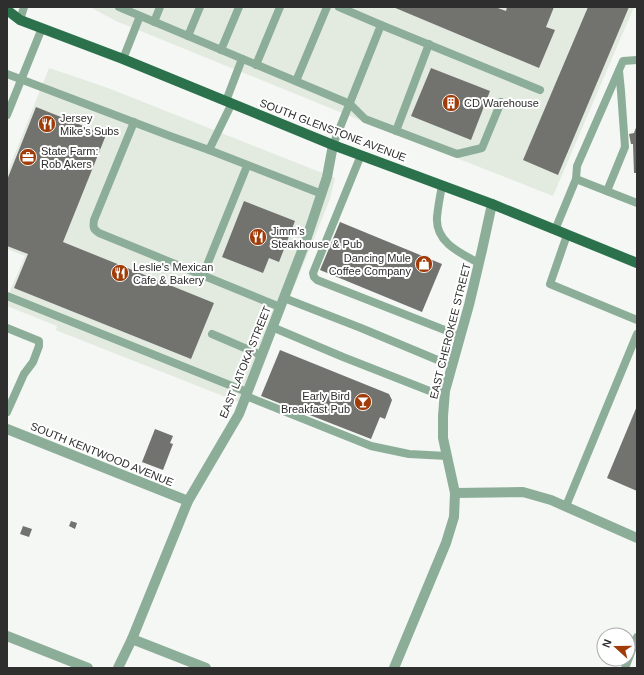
<svg xmlns="http://www.w3.org/2000/svg" width="644" height="675" font-family="Helvetica,sans-serif">
  <style>
    .built { fill: #e3ebe1 }
    .building { fill: #72736f }
    .lines { fill: none; stroke-linecap: round; stroke-linejoin: round }
    .service { stroke: #8cae98; stroke-width: 8 }
    .minor { stroke: #8cae98; stroke-width: 10 }
    .primary { stroke: #2b724c; stroke-width: 10 }
    .labels { text-anchor: middle; dominant-baseline: central; stroke-width: 4; stroke-linejoin: round; paint-order: stroke }
    .poi-label { font-size: 11px; fill: #2d2e2d; stroke: #fff; text-anchor: start }
    .street-label { font-size: 11px; fill: #2d2e2d; stroke: #fff }
  </style>
  <rect width="100%" height="100%" fill="#f4f7f3"/>
  <g class="built">
    <polygon points="90,7 634,7 553,196 357,119 116,21"/>
    <polygon points="49,68 108,88 335,178 330,199 246,405 58,331 56,330 57,326 7,306 7,298 25,256 7,249 7,173"/>
  </g>
  <g class="building">
    <polygon points="393,7 495,7 506,11 507,7 554,7 546,27 555,30 539,68"/>
    <polygon points="588,7 629,7 558,175 523,160"/>
    <polygon points="431,68 490,91 471,140 411,116"/>
    <polygon points="36,107 106,135 63,242 214,303 191,359 14,288 28,254 7,246 7,180"/>
    <polygon points="637,125 637,173 634,173 633,144 631,144 629,134 634,133"/>
    <polygon points="244,201 295,221 279,262 269,258 263,273 222,257"/>
    <polygon points="340,222 442,264 422,312 320,270"/>
    <polygon points="280,350 389,394 392,400 385,419 380,417 371,439 261,396"/>
    <polygon points="637,406 637,491 607,478"/>
    <polygon points="155,429 173,436 170,443 173,444 163,470 142,462"/>
    <polygon points="71,521 77,523 75,529 69,526"/>
    <polygon points="23,526 32,529 29,537 20,534"/>
  </g>
  <g class="lines">
    <g class="service">
      <polyline points="119,7 350,104 365,119 457,154 482,148 501,102"/>
      <polyline points="20,20 24,7"/>
      <polyline points="154,22 160,7"/>
      <polyline points="381,25 540,90"/>
      <polyline points="188,36 200,7"/>
      <polyline points="221,50 239,7"/>
      <polyline points="123,59 140,16"/>
      <polyline points="256,65 280,7"/>
      <polyline points="7,74 170,136 209,150 322,194"/>
      <polyline points="296,81 327,7"/>
      <polyline points="226,101 242,59"/>
      <polyline points="7,115 42,28"/>
      <path d="M134,122l-40,98c-1,7 -1,9 5,13l54,22 127,52"/>
      <polyline points="396,131 429,44"/>
      <polyline points="333,145 381,25 339,7"/>
      <polyline points="209,150 232,103"/>
      <polyline points="361,155 313,273 314,277 317,280 460,336"/>
      <polyline points="576,179 577,166 623,61 637,60"/>
      <path d="M442,186c-2,10 -4,21 -5,31 -2,25 23,36 42,46"/>
      <polyline points="607,191 625,147 621,91 619,71"/>
      <polyline points="555,230 576,179 637,203"/>
      <polyline points="567,235 550,284 637,320"/>
      <polyline points="203,275 247,166"/>
      <polyline points="7,296 247,392"/>
      <polyline points="284,298 361,328 452,366"/>
      <polyline points="272,327 343,357 445,397"/>
      <polyline points="7,328 39,341 39,346 33,362 24,374 7,412"/>
      <polyline points="212,334 261,355"/>
      <polyline points="246,396 371,446 409,454 447,456"/>
      <polyline points="566,506 637,334"/>
      <polyline points="625,668 637,637"/>
    </g>
    <g class="minor">
      <polyline points="7,429 188,501"/>
      <polyline points="455,493 523,492 551,500 637,538"/>
      <polyline points="7,636 88,668"/>
      <polyline points="132,639 206,668"/>
      <polyline points="118,668 132,639 188,501 239,414 305,243 327,177 333,145"/>
      <polyline points="394,668 446,543 454,517 455,493 443,438 443,416 445,391 469,305 482,250 492,204"/>
    </g>
    <polyline class="primary" points="7,10 20,20 123,59 333,145 492,204 637,263"/>
  </g>
  <defs>
    <symbol id="building-disc" viewBox="-11 -11 22 22"><circle r="9.5" fill="#a03c08" stroke="#fff"/><path d="M-4-6H4V6H1V3H-1V6H-4ZM-2.5-4.3h1.7v1.8h-1.7ZM.8-4.3h1.7v1.8H.8ZM-2.5-1h1.7V.8h-1.7ZM.8-1h1.7V.8H.8Z" fill="#fff"/></symbol>
    <symbol id="restaurant-disc" viewBox="-11 -11 22 22"><circle r="9.5" fill="#a03c08" stroke="#fff"/><path d="M-5-6h1v4h1v-4h1v4h1v-4h1v5L-1.5 .5V6h-2V.5L-5-1ZM5-6V6H3V1.5H1.5Q1.5-4 5-6Z" fill="#fff"/></symbol>
    <symbol id="office-disc" viewBox="-11 -11 22 22"><circle r="9.5" fill="#a03c08" stroke="#fff"/><path d="M-6-3h4V-5.5h4V-3h4V5H-6ZM-1-4.5V-3h2v-1.5ZM-6 0V1H6V0Z" fill="#fff"/></symbol>
    <symbol id="shop-disc" viewBox="-11 -11 22 22"><circle r="9.5" fill="#a03c08" stroke="#fff"/><path d="M-5-2.5h2.3a2.7 3.5 0 0 1 5.4 0H5L5.5 6h-11ZM-1.5-2.5h3a1.5 2.3 0 0 0-3 0Z" fill="#fff"/></symbol>
    <symbol id="bar-disc" viewBox="-11 -11 22 22"><circle r="9.5" fill="#a03c08" stroke="#fff"/><path d="M-6-5H6L.8 .8V4.5H3.5V6h-7V4.5H-.8V.8Z" fill="#fff"/></symbol>
  </defs>
  <g fill-rule="evenodd">
    <use href="#building-disc" x="441" y="93" width="20" height="20"/>
    <use href="#restaurant-disc" x="37" y="114" width="20" height="20"/>
    <use href="#office-disc" x="18" y="147" width="20" height="20"/>
    <use href="#restaurant-disc" x="248" y="227" width="20" height="20"/>
    <use href="#shop-disc" x="414" y="254" width="20" height="20"/>
    <use href="#restaurant-disc" x="110" y="263" width="20" height="20"/>
    <use href="#bar-disc" x="353" y="392" width="20" height="20"/>
  </g>
  <g class="labels">
    <g class="poi-label">
      <text x="464" y="103">CD Warehouse</text>
      <text x="60" y="118">Jersey<tspan x="60" dy="13">Mike's Subs</tspan></text>
      <text x="41" y="151">State Farm:<tspan x="41" dy="13">Rob Akers</tspan></text>
      <text x="271" y="231">Jimm's<tspan x="271" dy="13">Steakhouse &amp; Pub</tspan></text>
      <text x="411" y="258" text-anchor="end">Dancing Mule<tspan x="411" dy="13">Coffee Company</tspan></text>
      <text x="133" y="267">Leslie's Mexican<tspan x="133" dy="13">Cafe &amp; Bakery</tspan></text>
      <text x="350" y="396" text-anchor="end">Early Bird<tspan x="350" dy="13">Breakfast Pub</tspan></text>
    </g>
    <g class="street-label">
      <text transform="translate(333 130) rotate(21)">SOUTH GLENSTONE AVENUE</text>
      <text transform="translate(450 331) rotate(-76)">EAST CHEROKEE STREET</text>
      <text transform="translate(245 362) rotate(-68)">EAST LATOKA STREET</text>
      <text transform="translate(102 454) rotate(22)">SOUTH KENTWOOD AVENUE</text>
    </g>
  </g>
  <rect width="644" height="675" fill="none" stroke="#2d2e2d" stroke-width="16"/>
  <g transform="translate(616 647) rotate(291)"><circle r="19" fill="#ffffff" stroke="#ababab"/>
  <path d="M0-3L7 15L0 10L-7 15Z" fill="#a03c08"/>
  <text y="-6" font-size="11" font-weight="bold" text-anchor="middle" fill="#2d2e2d">N</text>
  </g>
</svg>
